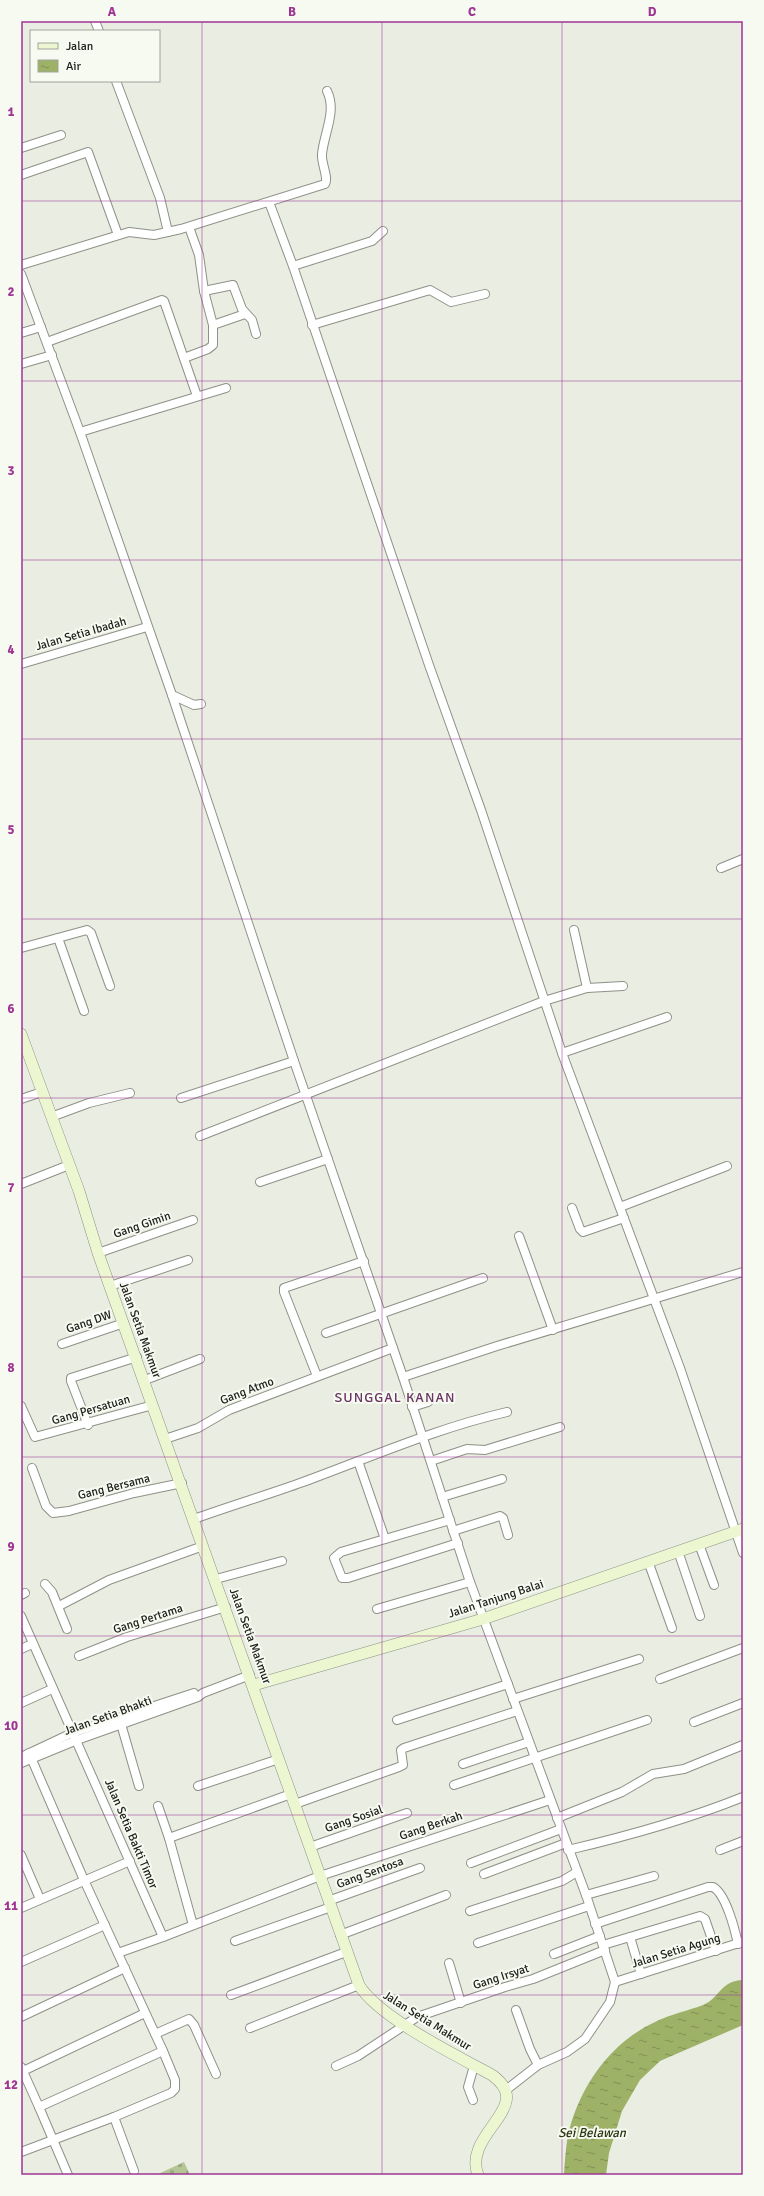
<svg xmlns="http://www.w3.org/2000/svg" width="764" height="2196" font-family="Signika,sans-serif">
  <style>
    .cemetery { fill: url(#cemetery-stones) }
    .water { fill: url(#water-ripples) }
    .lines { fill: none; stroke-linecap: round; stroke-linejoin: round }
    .street-casing { stroke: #8e9187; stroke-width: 10 }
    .secondary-casing { stroke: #8e9187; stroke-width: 12 }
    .street { stroke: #fff; stroke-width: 8 }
    .secondary { stroke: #ecf6d0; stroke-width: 11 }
    .grid { fill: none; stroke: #9f3495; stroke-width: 1; stroke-opacity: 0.55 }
    .labels { text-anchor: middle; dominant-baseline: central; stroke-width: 4; stroke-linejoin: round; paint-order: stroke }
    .street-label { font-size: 12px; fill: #20211d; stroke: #f7faf0 }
    .water-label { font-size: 13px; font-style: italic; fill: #2c3514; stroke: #f7faf0 }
    .quarter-label { font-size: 14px; letter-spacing: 1px; fill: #6b3665; stroke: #f7faf0 }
    .neatline { fill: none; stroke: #9f3495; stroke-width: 1.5 }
    .grid-label { font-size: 13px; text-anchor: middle; font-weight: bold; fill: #9f3495 }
  </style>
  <defs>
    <pattern id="cemetery-stones" width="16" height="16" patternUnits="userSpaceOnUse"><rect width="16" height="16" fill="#b6c595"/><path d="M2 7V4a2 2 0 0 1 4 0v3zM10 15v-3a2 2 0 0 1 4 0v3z" fill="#9ca980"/></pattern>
    <pattern id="water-ripples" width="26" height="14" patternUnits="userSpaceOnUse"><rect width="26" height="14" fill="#9db266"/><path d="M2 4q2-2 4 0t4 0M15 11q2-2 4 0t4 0" fill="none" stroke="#809053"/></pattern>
  </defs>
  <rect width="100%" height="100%" fill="#e9ede2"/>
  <polygon class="cemetery" points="184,2162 190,2175 156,2175"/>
  <path class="water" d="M743,1980v45l-83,36 -20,19 -18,31 -13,42 -3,22h-42c1,-16 2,-33 6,-48 13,-45 42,-85 85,-105 16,-8 32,-11 48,-17 17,-7 17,-24 40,-25z"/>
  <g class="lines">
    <defs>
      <g id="street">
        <polyline points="95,21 99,31"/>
        <polyline points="116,81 160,198 168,232"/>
        <polyline points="21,148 61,135"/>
        <polyline points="21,175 88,152 118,235"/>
        <polyline points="269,202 293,266 429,665 481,810 562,1053 680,1368 743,1553"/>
        <path d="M21,265l108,-33 25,3 27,-6 144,-45c4,-6 -4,-21 -3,-30 2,-21 15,-43 5,-63"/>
        <polyline points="293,266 372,241 383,231"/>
        <polyline points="21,274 80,432 172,695 294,1061 403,1377 470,1582 586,1895 615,1982 610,2002 585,2039 567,2052 538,2065 506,2090"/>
        <polyline points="204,291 233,285 242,309 252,320 256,334"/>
        <polyline points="213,325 245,314"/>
        <polyline points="312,325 430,290 451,302 485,294"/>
        <polyline points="21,333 41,327"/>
        <polyline points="47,342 162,300 164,301 197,396"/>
        <polyline points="184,358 208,349 213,345 213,325 204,291 199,255 189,227"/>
        <polyline points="21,364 52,355"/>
        <polyline points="80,432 226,388"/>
        <polyline points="21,664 147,627"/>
        <polyline points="172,695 194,705 201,704"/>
        <polyline points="721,868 743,859"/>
        <polyline points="574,930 587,988"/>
        <polyline points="58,938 84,1011"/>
        <polyline points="21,948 87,930 91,933 110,986"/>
        <polyline points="562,1053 667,1017"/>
        <polyline points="181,1098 294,1061"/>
        <polyline points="21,1099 42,1092"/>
        <polyline points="51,1117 89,1103 130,1093"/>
        <polyline points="200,1136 544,1001 587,988 623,986"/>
        <polyline points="260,1182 328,1159"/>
        <polyline points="21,1184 69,1165"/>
        <polyline points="620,1207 727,1166"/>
        <polyline points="572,1208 580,1229 583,1232 624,1218"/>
        <polyline points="519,1236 553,1330"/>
        <polyline points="98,1253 193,1220"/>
        <polyline points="110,1286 188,1260"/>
        <polyline points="326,1333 483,1278"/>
        <polyline points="62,1344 124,1323"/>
        <polyline points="317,1376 284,1292 284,1288 364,1261"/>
        <polyline points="403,1377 497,1346 743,1272"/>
        <polyline points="145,1380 200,1359"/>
        <polyline points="21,1406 35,1437 153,1405"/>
        <polyline points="412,1407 428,1402"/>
        <polyline points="88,1425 71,1381 71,1378 137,1357"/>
        <polyline points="165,1439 198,1428 229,1410 393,1348"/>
        <polyline points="358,1461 385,1539"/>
        <polyline points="431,1461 467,1449 485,1450 560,1427"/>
        <polyline points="32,1468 46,1506 53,1513 69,1511 134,1493 182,1483"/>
        <polyline points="442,1497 502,1479"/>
        <path d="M194,1519c36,-13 73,-24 109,-37 68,-25 134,-54 204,-70"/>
        <polyline points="450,1520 341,1552 334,1558 342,1578 348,1578 458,1543"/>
        <polyline points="453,1531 500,1516 503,1518 508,1535"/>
        <polyline points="699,1544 714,1585"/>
        <polyline points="678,1551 700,1616"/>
        <polyline points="648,1561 672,1628"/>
        <polyline points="216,1579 282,1561"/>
        <polyline points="45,1584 52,1592 67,1629"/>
        <polyline points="21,1595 25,1593"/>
        <polyline points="59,1606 109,1580 203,1546"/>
        <polyline points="377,1609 470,1582"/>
        <polyline points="21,1616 163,1937"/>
        <polyline points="21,1649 32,1644"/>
        <polyline points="79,1656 127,1637 226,1607"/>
        <polyline points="660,1679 743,1648"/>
        <polyline points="513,1699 639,1659"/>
        <polyline points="21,1703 52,1689"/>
        <polyline points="397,1720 508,1684"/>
        <polyline points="694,1722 743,1703"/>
        <polyline points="121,1724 139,1786"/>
        <polyline points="21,1757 72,1733 194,1693"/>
        <polyline points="21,1763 77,1740 198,1697 203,1693 250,1675"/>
        <polyline points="463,1764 529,1742"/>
        <polyline points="454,1785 647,1720"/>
        <polyline points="198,1786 279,1759"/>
        <polyline points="295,1804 399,1767 403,1765 401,1750 404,1748 517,1711"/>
        <polyline points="158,1806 169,1838 291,1794"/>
        <polyline points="557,1818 622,1792 653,1774 684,1769 743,1745"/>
        <polyline points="169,1838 193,1925"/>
        <polyline points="310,1847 407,1813"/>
        <path d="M568,1850c60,-14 118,-30 175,-53"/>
        <polyline points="720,1850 743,1841"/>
        <polyline points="21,1855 40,1899"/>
        <polyline points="471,1863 561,1829"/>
        <polyline points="484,1874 566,1843"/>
        <polyline points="586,1895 654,1876"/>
        <polyline points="328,1901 420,1868"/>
        <polyline points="21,1908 130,1861"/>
        <polyline points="470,1911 562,1881 577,1872"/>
        <path d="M595,1924l113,-37h5c13,7 22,43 25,57"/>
        <polyline points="340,1935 446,1895"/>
        <polyline points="630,1937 641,1974"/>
        <polyline points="235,1941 331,1907"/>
        <polyline points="478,1943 589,1906"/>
        <polyline points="603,1945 700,1916 705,1919 716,1951"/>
        <polyline points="118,1953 163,1937 320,1876 550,1800"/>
        <polyline points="554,1954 600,1936"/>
        <polyline points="21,1962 105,1925"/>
        <polyline points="449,1963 461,2003"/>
        <polyline points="615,1982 742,1942"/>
        <polyline points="231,1995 346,1952"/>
        <polyline points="516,2010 530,2049 538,2065"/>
        <polyline points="21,2017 125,1968"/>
        <polyline points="250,2028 359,1985"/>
        <polyline points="155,2034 189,2019 194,2025 216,2074"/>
        <polyline points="336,2066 358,2056 417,2017 505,1987 533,1979 605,1950"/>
        <polyline points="21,2067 39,2107 163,2051 84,1880 29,1753"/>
        <polyline points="21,2072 145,2013"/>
        <polyline points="473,2100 468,2087 474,2066"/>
        <polyline points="39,2107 68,2175"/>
        <polyline points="114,2117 134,2171"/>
        <polyline points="21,2152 114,2117 171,2093 175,2089 175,2080 163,2051"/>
      </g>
      <g id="secondary">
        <path d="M21,1034l58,157 19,62 261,732c19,32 98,71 133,90 45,32 -30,58 -14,100"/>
        <polyline points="254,1685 483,1619 743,1529"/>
      </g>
    </defs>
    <use href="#street" class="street-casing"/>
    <use href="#secondary" class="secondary-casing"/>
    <use href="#street" class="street"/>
    <use href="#secondary" class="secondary"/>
  </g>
  <path class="grid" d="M202,21v2154M382,21v2154M562,21v2154M21,201h722M21,381h722M21,560h722M21,739h722M21,919h722M21,1098h722M21,1277h722M21,1457h722M21,1636h722M21,1815h722M21,1995h722"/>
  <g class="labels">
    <g class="street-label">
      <text transform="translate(81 634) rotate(-16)">Jalan Setia Ibadah</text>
      <text transform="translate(142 1225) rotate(-19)">Gang Gimin</text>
      <text transform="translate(89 1322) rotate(-19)">Gang DW</text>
      <text transform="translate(140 1330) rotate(70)">Jalan Setia Makmur</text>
      <text transform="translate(247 1391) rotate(-21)">Gang Atmo</text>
      <text transform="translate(91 1410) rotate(-16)">Gang Persatuan</text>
      <text transform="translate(114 1487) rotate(-14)">Gang Bersama</text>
      <text transform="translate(496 1599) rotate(-18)">Jalan Tanjung Balai</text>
      <text transform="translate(148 1619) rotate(-18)">Gang Pertama</text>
      <text transform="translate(250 1636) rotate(70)">Jalan Setia Makmur</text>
      <text transform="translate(108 1716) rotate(-20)">Jalan Setia Bhakti</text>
      <text transform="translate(354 1819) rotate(-19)">Gang Sosial</text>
      <text transform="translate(431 1826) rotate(-19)">Gang Berkah</text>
      <text transform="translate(131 1834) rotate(67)">Jalan Setia Bakti Timor</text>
      <text transform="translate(370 1873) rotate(-20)">Gang Sentosa</text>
      <text transform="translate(676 1951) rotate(-17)">Jalan Setia Agung</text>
      <text transform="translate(501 1977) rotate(-18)">Gang Irsyat</text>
      <text transform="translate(427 2021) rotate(32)">Jalan Setia Makmur</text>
    </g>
    <g class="water-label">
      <text x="592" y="2133">Sei Belawan</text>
    </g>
    <g class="quarter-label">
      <text x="395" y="1397">SUNGGAL KANAN</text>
    </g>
  </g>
  <rect width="764" height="2196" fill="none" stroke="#f7faf0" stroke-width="44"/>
  <rect x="30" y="30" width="130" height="52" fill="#f7faf0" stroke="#a1a39c"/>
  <rect x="38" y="43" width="20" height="6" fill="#ecf6d0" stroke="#a1a39c"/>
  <text x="66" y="50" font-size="12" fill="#20211d">Jalan</text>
  <rect x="38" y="60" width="20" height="12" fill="url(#water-ripples)" stroke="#a1a39c"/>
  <text x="66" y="70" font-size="12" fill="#20211d">Air</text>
  <rect x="22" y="22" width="720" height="2152" class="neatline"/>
  <g class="grid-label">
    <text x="112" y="16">A</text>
    <text x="292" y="16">B</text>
    <text x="472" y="16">C</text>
    <text x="652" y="16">D</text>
    <text x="11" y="116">1</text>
    <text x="11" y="296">2</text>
    <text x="11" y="475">3</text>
    <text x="11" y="654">4</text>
    <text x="11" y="834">5</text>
    <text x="11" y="1013">6</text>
    <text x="11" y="1192">7</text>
    <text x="11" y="1372">8</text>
    <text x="11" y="1551">9</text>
    <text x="11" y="1730">10</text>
    <text x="11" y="1910">11</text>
    <text x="11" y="2089">12</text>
  </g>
</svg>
